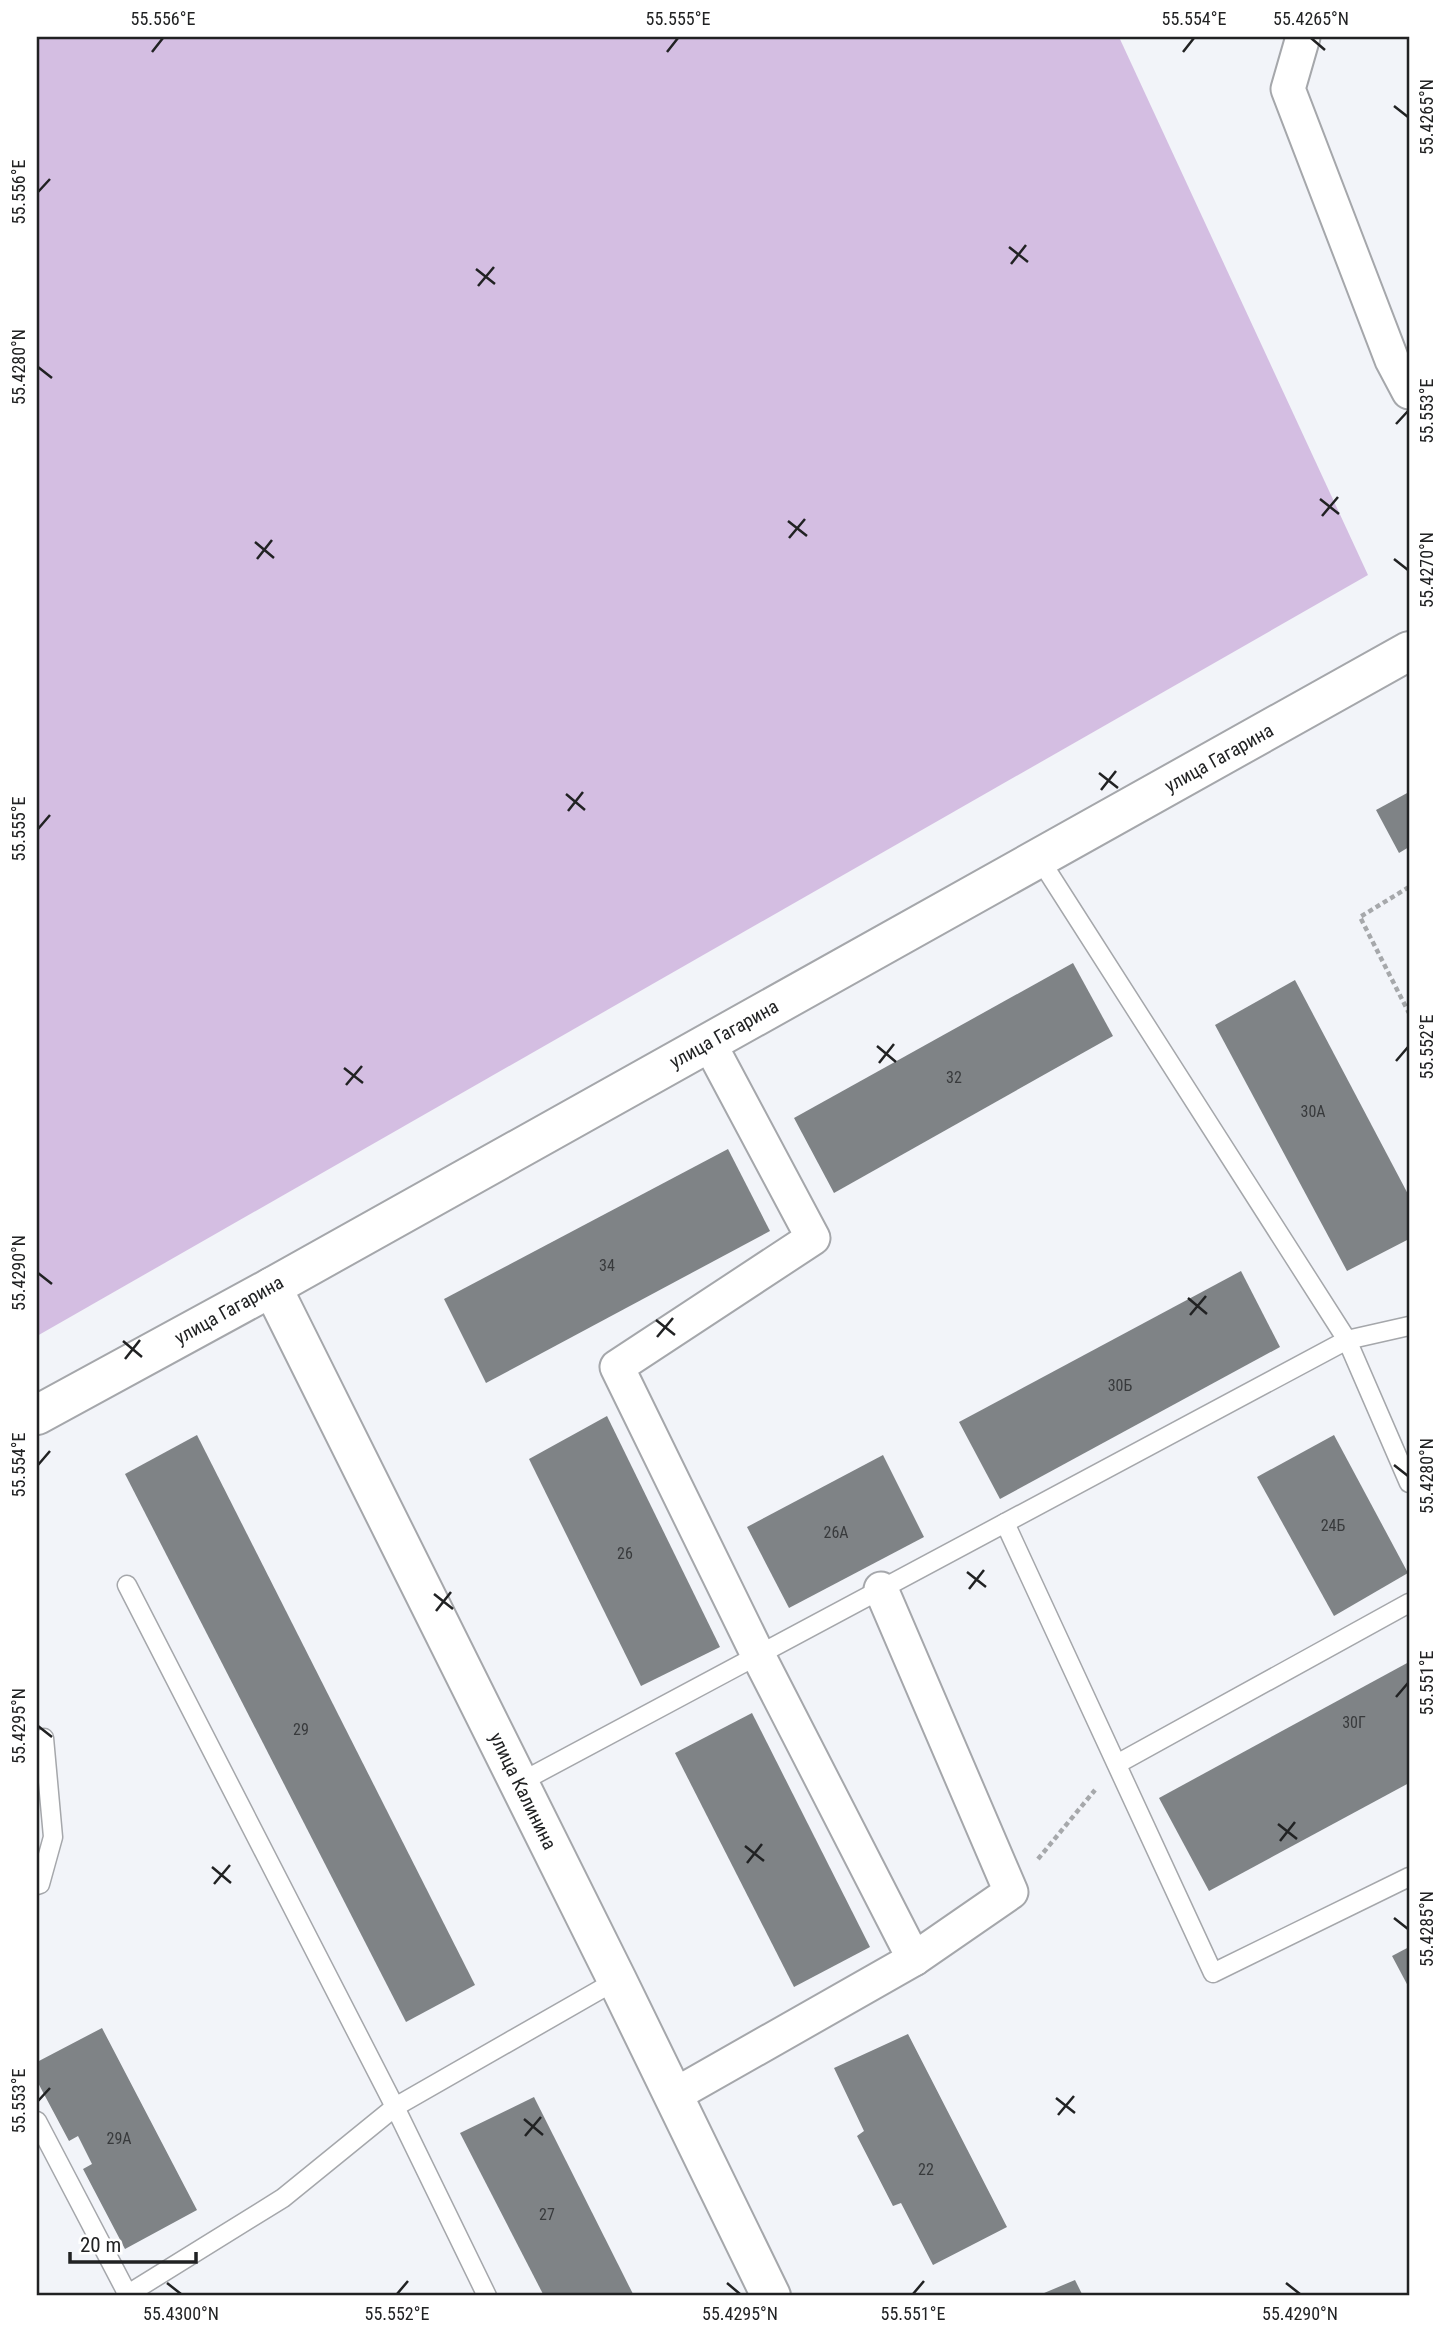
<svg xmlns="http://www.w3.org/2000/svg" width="1446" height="2333" font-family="'Roboto Condensed',sans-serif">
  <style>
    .green { fill: #d4bee2 }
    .building { fill: #7f8386 }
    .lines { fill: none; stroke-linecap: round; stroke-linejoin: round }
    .lane-casing { stroke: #a5a7ab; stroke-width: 21 }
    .street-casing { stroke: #a5a7ab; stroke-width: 37 }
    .secondary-casing { stroke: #a5a7ab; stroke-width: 42 }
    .path { stroke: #a6a8ab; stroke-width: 4.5; stroke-dasharray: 5 3.5; stroke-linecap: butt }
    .lane { stroke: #fff; stroke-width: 18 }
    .street { stroke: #fff; stroke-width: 33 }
    .secondary { stroke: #fff; stroke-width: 38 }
    .ticks { fill: none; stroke: #212223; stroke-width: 2.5 }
    .labels { text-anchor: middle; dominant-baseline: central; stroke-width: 5; stroke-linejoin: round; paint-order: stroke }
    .number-label { font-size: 16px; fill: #383a3c }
    .street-label { font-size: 19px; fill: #212223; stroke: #fff }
    .neatline { fill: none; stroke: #212223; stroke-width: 2.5 }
    .ticks-label { font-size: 18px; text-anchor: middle; fill: #212223 }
  </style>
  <rect width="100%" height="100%" fill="#f2f4f9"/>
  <polygon class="green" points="37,37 1119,37 1368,575 37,1336"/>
  <g class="building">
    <polygon points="1409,792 1409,847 1399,853 1376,810"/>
    <polygon points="1073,963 1113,1036 834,1193 794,1118"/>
    <polygon points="1295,980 1409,1196 1409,1239 1347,1271 1215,1025"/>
    <polygon points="728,1149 770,1231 486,1383 444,1299"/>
    <polygon points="1241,1271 1280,1347 1000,1499 959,1422"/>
    <polygon points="607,1416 720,1647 641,1686 529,1459"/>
    <polygon points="197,1435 475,1985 406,2022 125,1474"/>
    <polygon points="1334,1435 1408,1573 1334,1616 1257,1477"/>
    <polygon points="883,1455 924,1537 789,1608 747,1527"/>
    <polygon points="1409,1662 1409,1783 1209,1891 1159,1798"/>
    <polygon points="752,1713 870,1947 794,1987 675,1753"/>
    <polygon points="1409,1947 1409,1988 1392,1956"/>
    <polygon points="102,2028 197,2210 125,2249 83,2169 92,2164 78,2136 69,2141 37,2081 37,2062"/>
    <polygon points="908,2034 1007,2227 933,2265 901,2203 893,2206 857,2136 864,2131 834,2068"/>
    <polygon points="534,2097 634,2296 544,2296 460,2133"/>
    <polygon points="1075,2280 1083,2296 1037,2296"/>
  </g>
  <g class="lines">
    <defs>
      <g id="lane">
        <polyline points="1039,858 1347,1340 1409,1483"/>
        <polyline points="1005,1523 1213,1973 1409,1877"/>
        <polyline points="127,1585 395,2107 487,2296"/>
        <polyline points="1117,1764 1409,1603"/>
        <polyline points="519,1783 1347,1340 1409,1326"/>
        <polyline points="37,1885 40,1884 53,1837 44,1738"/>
        <polyline points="37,2121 128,2295"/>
        <polyline points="125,2296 283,2198 395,2107 617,1980"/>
      </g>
      <g id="street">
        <polyline points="1303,37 1288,89 1392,360 1409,392"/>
        <polyline points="881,1589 1011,1892 914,1959"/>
        <polyline points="673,2096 914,1959 758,1655 617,1367 813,1238 709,1043"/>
      </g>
      <g id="secondary">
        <polyline points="272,1287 617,1980 771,2296"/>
        <polyline points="37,1415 272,1287 1409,651"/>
      </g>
    </defs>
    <use href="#lane" class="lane-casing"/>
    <use href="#street" class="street-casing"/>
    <use href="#secondary" class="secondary-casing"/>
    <g class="path">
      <polyline points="1409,887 1360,917 1409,1013"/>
      <polyline points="1038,1859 1095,1790"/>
    </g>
    <use href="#lane" class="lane"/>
    <use href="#street" class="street"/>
    <use href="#secondary" class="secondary"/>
  </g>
  <path class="ticks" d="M1311,38l14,12M152,52l11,-14M667,52l11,-14M1183,52l11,-14M1394,106l14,11M38,192l12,-13M1009,247l19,15M1011,264l15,-19M476,269l19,15M478,286l16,-19M38,367l14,11M1396,424l12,-13M1320,499l19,15M1322,516l16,-19M788,521l19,15M789,538l16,-19M255,542l19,16M257,559l15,-19M1394,559l14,11M1099,773l19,15M1101,790l15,-19M566,794l19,16M568,811l15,-19M38,829l12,-14M877,1046l19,16M1396,1061l12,-14M879,1063l15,-19M344,1068l19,15M346,1085l16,-19M38,1273l14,11M1188,1298l19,16M1190,1315l16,-19M656,1320l19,15M657,1337l16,-19M123,1341l19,16M125,1359l15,-19M38,1465l12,-14M1394,1465l14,11M967,1572l19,15M969,1589l15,-19M434,1594l19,15M436,1611l15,-19M1396,1697l12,-14M38,1726l14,11M1278,1824l19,15M1280,1841l15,-19M745,1846l19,15M747,1863l15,-19M212,1867l19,16M214,1884l16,-19M1394,1918l14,11M1056,2098l19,15M38,2101l12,-13M1058,2115l16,-19M524,2119l19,16M525,2136l16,-19M167,2283l14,11M727,2283l13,11M1286,2283l14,11M397,2294l11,-13M913,2294l11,-13"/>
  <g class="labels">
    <g class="number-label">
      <text x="954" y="1077">32</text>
      <text x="1313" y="1111">30А</text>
      <text x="607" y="1265">34</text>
      <text x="1120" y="1385">30Б</text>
      <text x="1333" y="1525">24Б</text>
      <text x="836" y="1532">26А</text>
      <text x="625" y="1553">26</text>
      <text x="1354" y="1722">30Г</text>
      <text x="301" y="1729">29</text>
      <text x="119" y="2138">29А</text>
      <text x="926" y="2169">22</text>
      <text x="547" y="2214">27</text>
    </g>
    <g class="street-label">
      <text transform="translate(1219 758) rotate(-29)">улица Гагарина</text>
      <text transform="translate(724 1034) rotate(-29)">улица Гагарина</text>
      <text transform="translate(229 1310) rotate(-29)">улица Гагарина</text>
      <text transform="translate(523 1791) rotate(64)">улица Калинина</text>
    </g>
  </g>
  <rect width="1446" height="2333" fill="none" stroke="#ffffff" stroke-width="77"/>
  <path d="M70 2252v10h126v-10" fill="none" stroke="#212223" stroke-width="3.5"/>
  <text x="80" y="2252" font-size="21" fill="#212223" stroke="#ffffff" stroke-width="5" paint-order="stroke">20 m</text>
  <rect x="38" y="38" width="1370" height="2256" class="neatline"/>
  <g class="ticks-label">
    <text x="163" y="25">55.556°E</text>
    <text x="678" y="25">55.555°E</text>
    <text x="1194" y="25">55.554°E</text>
    <text x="1311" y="25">55.4265°N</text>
    <text transform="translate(1427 117) rotate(-90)" y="6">55.4265°N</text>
    <text transform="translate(19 192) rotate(-90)" y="6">55.556°E</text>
    <text transform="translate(19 367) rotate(-90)" y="6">55.4280°N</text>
    <text transform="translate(1427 411) rotate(-90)" y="6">55.553°E</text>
    <text transform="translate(1427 570) rotate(-90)" y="6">55.4270°N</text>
    <text transform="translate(19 829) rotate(-90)" y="6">55.555°E</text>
    <text transform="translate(1427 1047) rotate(-90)" y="6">55.552°E</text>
    <text transform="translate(19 1273) rotate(-90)" y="6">55.4290°N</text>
    <text transform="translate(19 1465) rotate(-90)" y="6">55.554°E</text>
    <text transform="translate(1427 1476) rotate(-90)" y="6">55.4280°N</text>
    <text transform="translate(1427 1683) rotate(-90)" y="6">55.551°E</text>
    <text transform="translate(19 1726) rotate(-90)" y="6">55.4295°N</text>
    <text transform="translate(1427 1929) rotate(-90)" y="6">55.4285°N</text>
    <text transform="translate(19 2101) rotate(-90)" y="6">55.553°E</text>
    <text x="181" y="2320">55.4300°N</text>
    <text x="397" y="2320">55.552°E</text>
    <text x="740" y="2320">55.4295°N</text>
    <text x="913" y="2320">55.551°E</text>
    <text x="1300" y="2320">55.4290°N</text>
  </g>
</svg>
